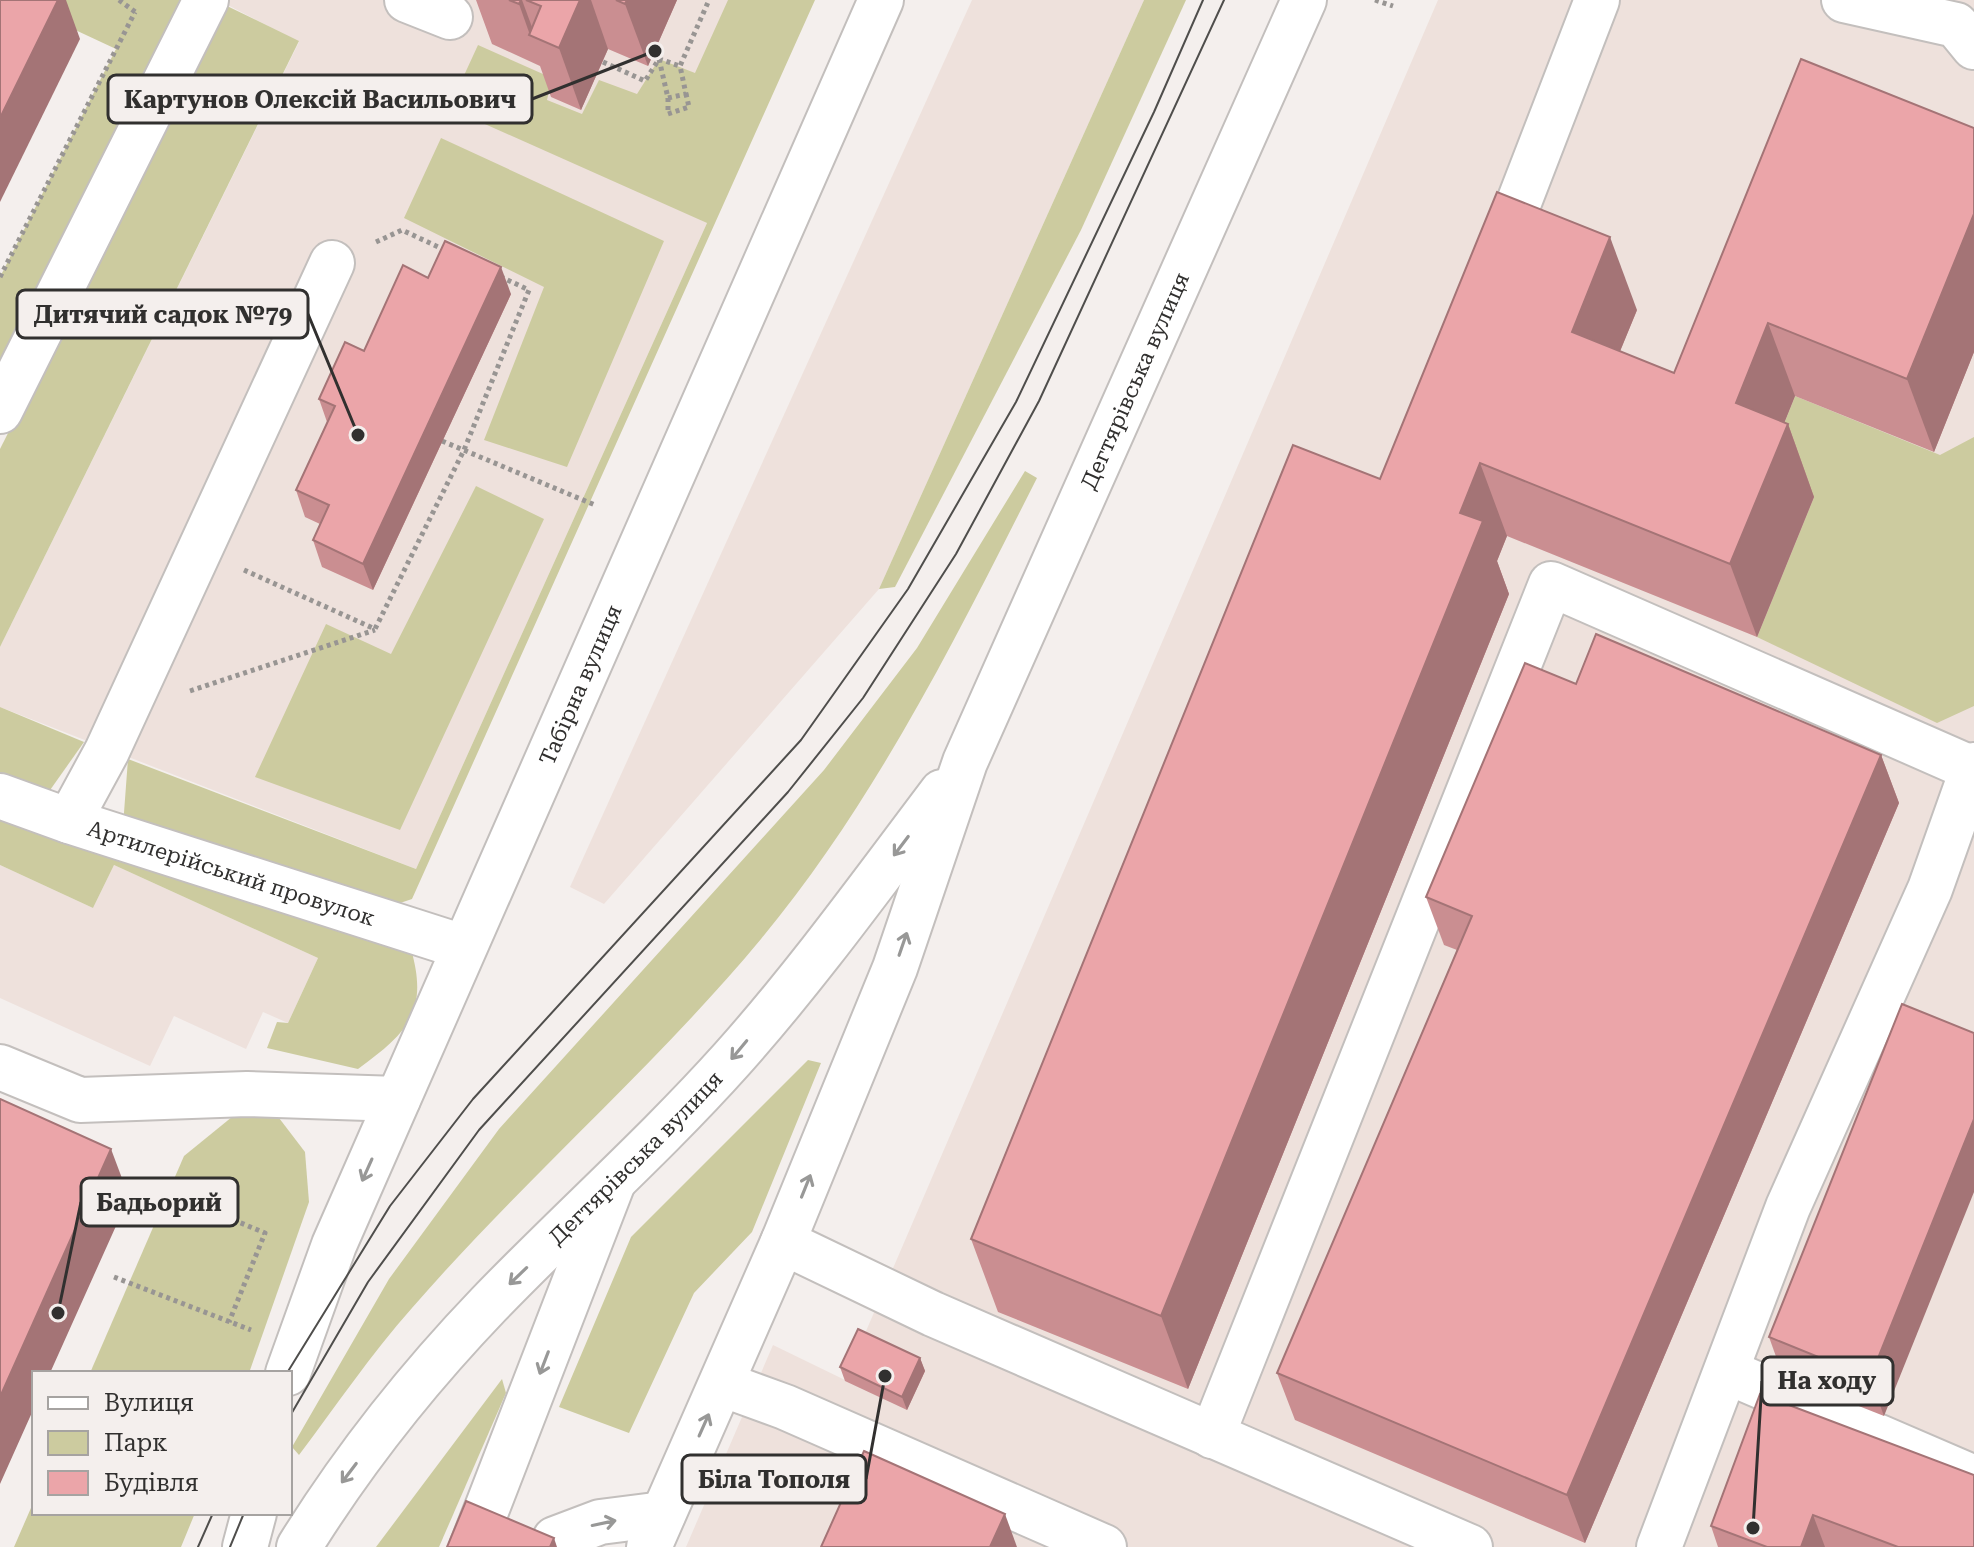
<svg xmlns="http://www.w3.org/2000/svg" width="1974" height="1547" font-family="'Roboto Serif',serif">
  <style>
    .built { fill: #eee1dc }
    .green { fill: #cccb9f }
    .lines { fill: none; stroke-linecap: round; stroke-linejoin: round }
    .minor-casing { stroke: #c3bfbd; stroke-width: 48 }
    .major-casing { stroke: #c3bfbd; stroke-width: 48 }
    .path { stroke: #989593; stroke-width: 5; stroke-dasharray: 4 4; stroke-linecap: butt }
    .minor { stroke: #fff; stroke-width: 44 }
    .major { stroke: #fff; stroke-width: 44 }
    .tram { stroke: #4f4e4c; stroke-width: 2 }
    .wall { fill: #ca8e91 }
    .shaded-wall { fill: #a47476 }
    .building { fill: #eba5a9; stroke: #a47476; stroke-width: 2 }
    .oneway { stroke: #989897 }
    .labels { text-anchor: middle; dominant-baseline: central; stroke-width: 8; stroke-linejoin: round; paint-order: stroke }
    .street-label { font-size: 22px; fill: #31302f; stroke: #f4efed }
    .leader { fill: none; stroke: #31302f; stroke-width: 3 }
    .callout-dot { fill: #31302f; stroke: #f4efed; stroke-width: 3 }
    .callout { fill: #f4efed; stroke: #31302f; stroke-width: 3 }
    .callout-label { font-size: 24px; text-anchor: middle; font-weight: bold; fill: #31302f }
  </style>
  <rect width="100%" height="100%" fill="#f4efed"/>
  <g class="built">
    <polygon points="218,0 797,0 701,220 707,223 416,869 0,707 0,647 299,42"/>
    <polygon points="972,0 1144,0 879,589 604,904 570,887"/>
    <polygon points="1438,0 1974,0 1974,1547 686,1547 773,1345 845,1380"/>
    <polygon points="0,865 93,908 114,865 318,958 288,1023 263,1012 246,1049 174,1016 150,1066 0,998"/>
  </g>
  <g class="green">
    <polygon points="11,0 190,0 0,381 0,277 116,49"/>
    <polygon points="728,0 815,0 412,899 400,903 123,826 128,759 416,869 707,223 449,108 478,45 552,78 547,100 582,114 599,80 637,94 659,59 695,73"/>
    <polygon points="1144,0 1186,0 1081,230 895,587 879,589"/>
    <polygon points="225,5 299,41 0,647 0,449"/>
    <polygon points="441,138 664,241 567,467 484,440 544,287 404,218"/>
    <polygon points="1795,396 1940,455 1974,437 1974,706 1937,723 1757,637 1814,497 1763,476"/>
    <path d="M1025,471l12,7c-81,160 -161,322 -276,461 -108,130 -238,241 -349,369 -41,46 -76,98 -113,147l-7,-8 97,-168 110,-150 325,-359 93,-122z"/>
    <polygon points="476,486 544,519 400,830 255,777 326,624 391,654"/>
    <polygon points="0,707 84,742 48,793 0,784"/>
    <path d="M0,810l411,139c18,63 -4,84 -53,120l-91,-21 10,-26 11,1 30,-65 -204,-93 -21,43 -93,-43z"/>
    <polygon points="808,1060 821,1063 752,1232 694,1293 629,1433 559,1407 631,1237"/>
    <polygon points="243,1108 276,1114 305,1152 309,1202 249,1373 90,1373 184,1156"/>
    <polygon points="502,1379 506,1393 439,1547 376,1547"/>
    <polygon points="34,1501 34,1513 195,1513 181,1547 14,1547"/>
  </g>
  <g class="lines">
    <defs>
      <g id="minor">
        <polyline points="407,0 450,17"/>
        <polyline points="1844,0 1956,25 1974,47"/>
        <polyline points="1519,202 1597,0"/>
        <polyline points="0,411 206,0"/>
        <path id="s1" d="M0,796l69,25 394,126"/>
        <polyline points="69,821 107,751 332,263"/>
        <polyline points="0,1067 80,1100 247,1094 398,1099"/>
        <polyline points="783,1242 933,1314 1470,1547"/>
        <polyline points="1728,1372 1974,1478"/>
        <path id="s2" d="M288,1373l46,-128 547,-1245"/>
        <polyline points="722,1384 785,1407 1104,1547"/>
        <polyline points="1212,1436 1551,584 1973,769"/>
        <polyline points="245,1547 254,1513"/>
        <polyline points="472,1547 612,1185"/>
        <polyline points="551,1547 555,1539 600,1522 663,1514"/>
        <polyline points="1659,1547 1788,1207 1930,889 1974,765"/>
      </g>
      <g id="major">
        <path id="s3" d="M299,1547c54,-87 119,-169 190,-243 80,-83 166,-159 243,-245 75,-84 142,-177 210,-267"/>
        <path id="s4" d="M649,1547l134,-305 112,-274 70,-206 339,-762"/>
      </g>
    </defs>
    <use href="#minor" class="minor-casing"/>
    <use href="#major" class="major-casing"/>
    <g class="path">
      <polyline points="119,0 138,14"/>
      <polyline points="1375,0 1393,6"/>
      <polyline points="659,59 668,98 686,94 680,66 709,0"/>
      <polyline points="603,62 645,81 659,59 680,66"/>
      <polyline points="668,98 668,114 689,107 686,94"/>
      <polyline points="376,242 402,230 447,251"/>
      <polyline points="0,277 135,12"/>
      <polyline points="442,441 595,505"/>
      <polyline points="244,570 375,629 464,450 529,290 499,276"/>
      <polyline points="190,691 375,630"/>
      <polyline points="152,1186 265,1233 229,1322"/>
      <polyline points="114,1277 251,1330"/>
    </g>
    <use href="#minor" class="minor"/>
    <use href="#major" class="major"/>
    <g class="tram">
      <polyline points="287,1373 390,1206 473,1099 801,740 908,589 1016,402 1154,112 1203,0"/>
      <polyline points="290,1416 368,1282 479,1130 788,792 863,698 956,554 1039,401 1224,0"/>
      <polyline points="198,1547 213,1513"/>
      <polyline points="230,1547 244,1513"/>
    </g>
  </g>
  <g class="wall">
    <polygon points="476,0 677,0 648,66 608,49 581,110 551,97 540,66 492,44"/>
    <polygon points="1974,128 1974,352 1934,452 1795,396 1784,423 1788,424 1814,497 1757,637 1507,536 1497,561 1509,594 1188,1389 998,1312 971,1239 1380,479 1637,310 1620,351 1674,373"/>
    <polygon points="428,278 511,294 373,590 322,567 313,540 320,524 305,517 296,490 327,422 319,399 364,351"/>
    <polygon points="1576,684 1881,755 1899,803 1585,1543 1295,1420 1277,1373 1457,950 1444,945 1426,897"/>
    <polygon points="1902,1004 1884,1416 1783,1376 1769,1337"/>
    <polygon points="920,1358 925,1371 907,1410 845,1381 840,1367"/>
    <polygon points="1974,1475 1974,1547 1718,1547 1711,1526"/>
  </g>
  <g class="shaded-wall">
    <polygon points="58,0 66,0 80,39 0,202 0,118"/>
    <polygon points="521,0 522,0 536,38 530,35 519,4"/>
    <polygon points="580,0 591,0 608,49 581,110 559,48"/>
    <polygon points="627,0 677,0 648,66 625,4"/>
    <polygon points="1974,214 1974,352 1934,452 1907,379"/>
    <polygon points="1610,237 1637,310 1598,405 1572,332"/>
    <polygon points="501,267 511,294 373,590 363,564"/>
    <polygon points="1768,323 1795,396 1763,476 1736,403"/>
    <polygon points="1788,424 1814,497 1757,637 1730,564"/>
    <polygon points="1480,463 1507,536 1497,561 1509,594 1188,1389 1161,1316 1460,513"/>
    <polygon points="1881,755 1899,803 1585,1543 1567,1495"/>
    <polygon points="1974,1119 1974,1192 1884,1416 1870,1378"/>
    <polygon points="111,1149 129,1197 50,1373 34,1373 34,1408 0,1484 0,1397"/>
    <polygon points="920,1358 925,1371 907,1410 902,1397"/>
    <polygon points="1005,1514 1017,1547 990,1547"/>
    <polygon points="1813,1515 1825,1547 1801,1547"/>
    <polygon points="554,1538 557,1547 550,1547"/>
  </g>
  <g class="building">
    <polygon points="0,0 58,0 0,118"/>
    <polygon points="509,0 521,0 519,4"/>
    <polygon points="526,0 580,0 559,48 529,35 541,6"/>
    <polygon points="616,0 627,0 625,4"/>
    <polygon points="1801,59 1974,128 1974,214 1907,379 1768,323 1736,403 1788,424 1730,564 1480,463 1460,513 1483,521 1161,1316 971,1239 1293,445 1380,479 1497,192 1610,237 1572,332 1674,373"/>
    <polygon points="445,241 501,267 363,564 313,540 329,505 296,490 335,406 319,399 345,342 364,351 403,265 428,278"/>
    <polygon points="1596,634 1881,755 1567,1495 1277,1373 1472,916 1426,897 1525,663 1576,684"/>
    <polygon points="1902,1004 1974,1033 1974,1119 1870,1378 1769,1337"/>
    <polygon points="0,1099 111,1149 0,1397"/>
    <polygon points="858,1329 920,1358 902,1397 840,1367"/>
    <polygon points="1760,1394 1974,1475 1974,1547 1898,1547 1813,1515 1801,1547 1767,1547 1711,1526"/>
    <polygon points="864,1451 1005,1514 990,1547 821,1547"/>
    <polygon points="466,1501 554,1538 550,1547 447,1547"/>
  </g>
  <defs><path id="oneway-shaft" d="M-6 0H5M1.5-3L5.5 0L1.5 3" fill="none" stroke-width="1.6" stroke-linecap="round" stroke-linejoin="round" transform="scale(2)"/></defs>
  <g class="oneway">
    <use href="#oneway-shaft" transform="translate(901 846) rotate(127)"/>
    <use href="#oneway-shaft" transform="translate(903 944) rotate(-71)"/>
    <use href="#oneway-shaft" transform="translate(739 1050) rotate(130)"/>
    <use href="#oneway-shaft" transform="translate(367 1170) rotate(114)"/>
    <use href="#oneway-shaft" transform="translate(806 1186) rotate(-68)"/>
    <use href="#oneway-shaft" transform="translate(518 1276) rotate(136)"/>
    <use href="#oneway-shaft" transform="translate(544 1363) rotate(111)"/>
    <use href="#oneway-shaft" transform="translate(704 1425) rotate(-66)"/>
    <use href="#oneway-shaft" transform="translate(349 1473) rotate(127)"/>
    <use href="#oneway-shaft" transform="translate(604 1523) rotate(-12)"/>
  </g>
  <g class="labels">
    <g class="street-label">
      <text stroke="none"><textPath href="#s4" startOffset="1264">Дегтярівська вулиця</textPath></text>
      <text stroke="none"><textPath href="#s2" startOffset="748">Табірна вулиця</textPath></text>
      <text stroke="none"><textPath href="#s1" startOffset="244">Артилерійський провулок</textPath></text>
      <text stroke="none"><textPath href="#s3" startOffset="516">Дегтярівська вулиця</textPath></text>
    </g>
  </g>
  <path class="leader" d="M655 51L532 99M358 435L308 314M58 1313L81 1202M1753 1528L1762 1381M885 1376L866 1479"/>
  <g class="callout-dot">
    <circle cx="655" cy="51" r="8"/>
    <circle cx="358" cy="435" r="8"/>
    <circle cx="58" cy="1313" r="8"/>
    <circle cx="1753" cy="1528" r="8"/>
    <circle cx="885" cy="1376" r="8"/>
  </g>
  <g class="callout">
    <rect x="108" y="75" width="424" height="48" rx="8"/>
    <rect x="17" y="290" width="291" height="48" rx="8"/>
    <rect x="81" y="1178" width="157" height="48" rx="8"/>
    <rect x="1762" y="1357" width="131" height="48" rx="8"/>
    <rect x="682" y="1455" width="184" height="48" rx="8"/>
  </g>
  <g class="callout-label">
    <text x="320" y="108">Картунов Олексій Васильович</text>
    <text x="163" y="323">Дитячий садок №79</text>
    <text x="159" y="1211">Бадьорий</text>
    <text x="1827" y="1389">На ходу</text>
    <text x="774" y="1488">Біла Тополя</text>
  </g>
  <rect x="32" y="1371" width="260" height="144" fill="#f4efed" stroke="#a6a3a1" stroke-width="2"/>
  <rect x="48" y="1397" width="40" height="12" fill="#ffffff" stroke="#a6a3a1" stroke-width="2"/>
  <text x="104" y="1411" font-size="24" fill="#31302f">Вулиця</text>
  <rect x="48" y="1431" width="40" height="24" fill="#cccb9f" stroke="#a6a3a1" stroke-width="2"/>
  <text x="104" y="1451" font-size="24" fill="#31302f">Парк</text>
  <rect x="48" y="1471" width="40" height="24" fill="#eba5a9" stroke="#a6a3a1" stroke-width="2"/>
  <text x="104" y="1491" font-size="24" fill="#31302f">Будівля</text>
</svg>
